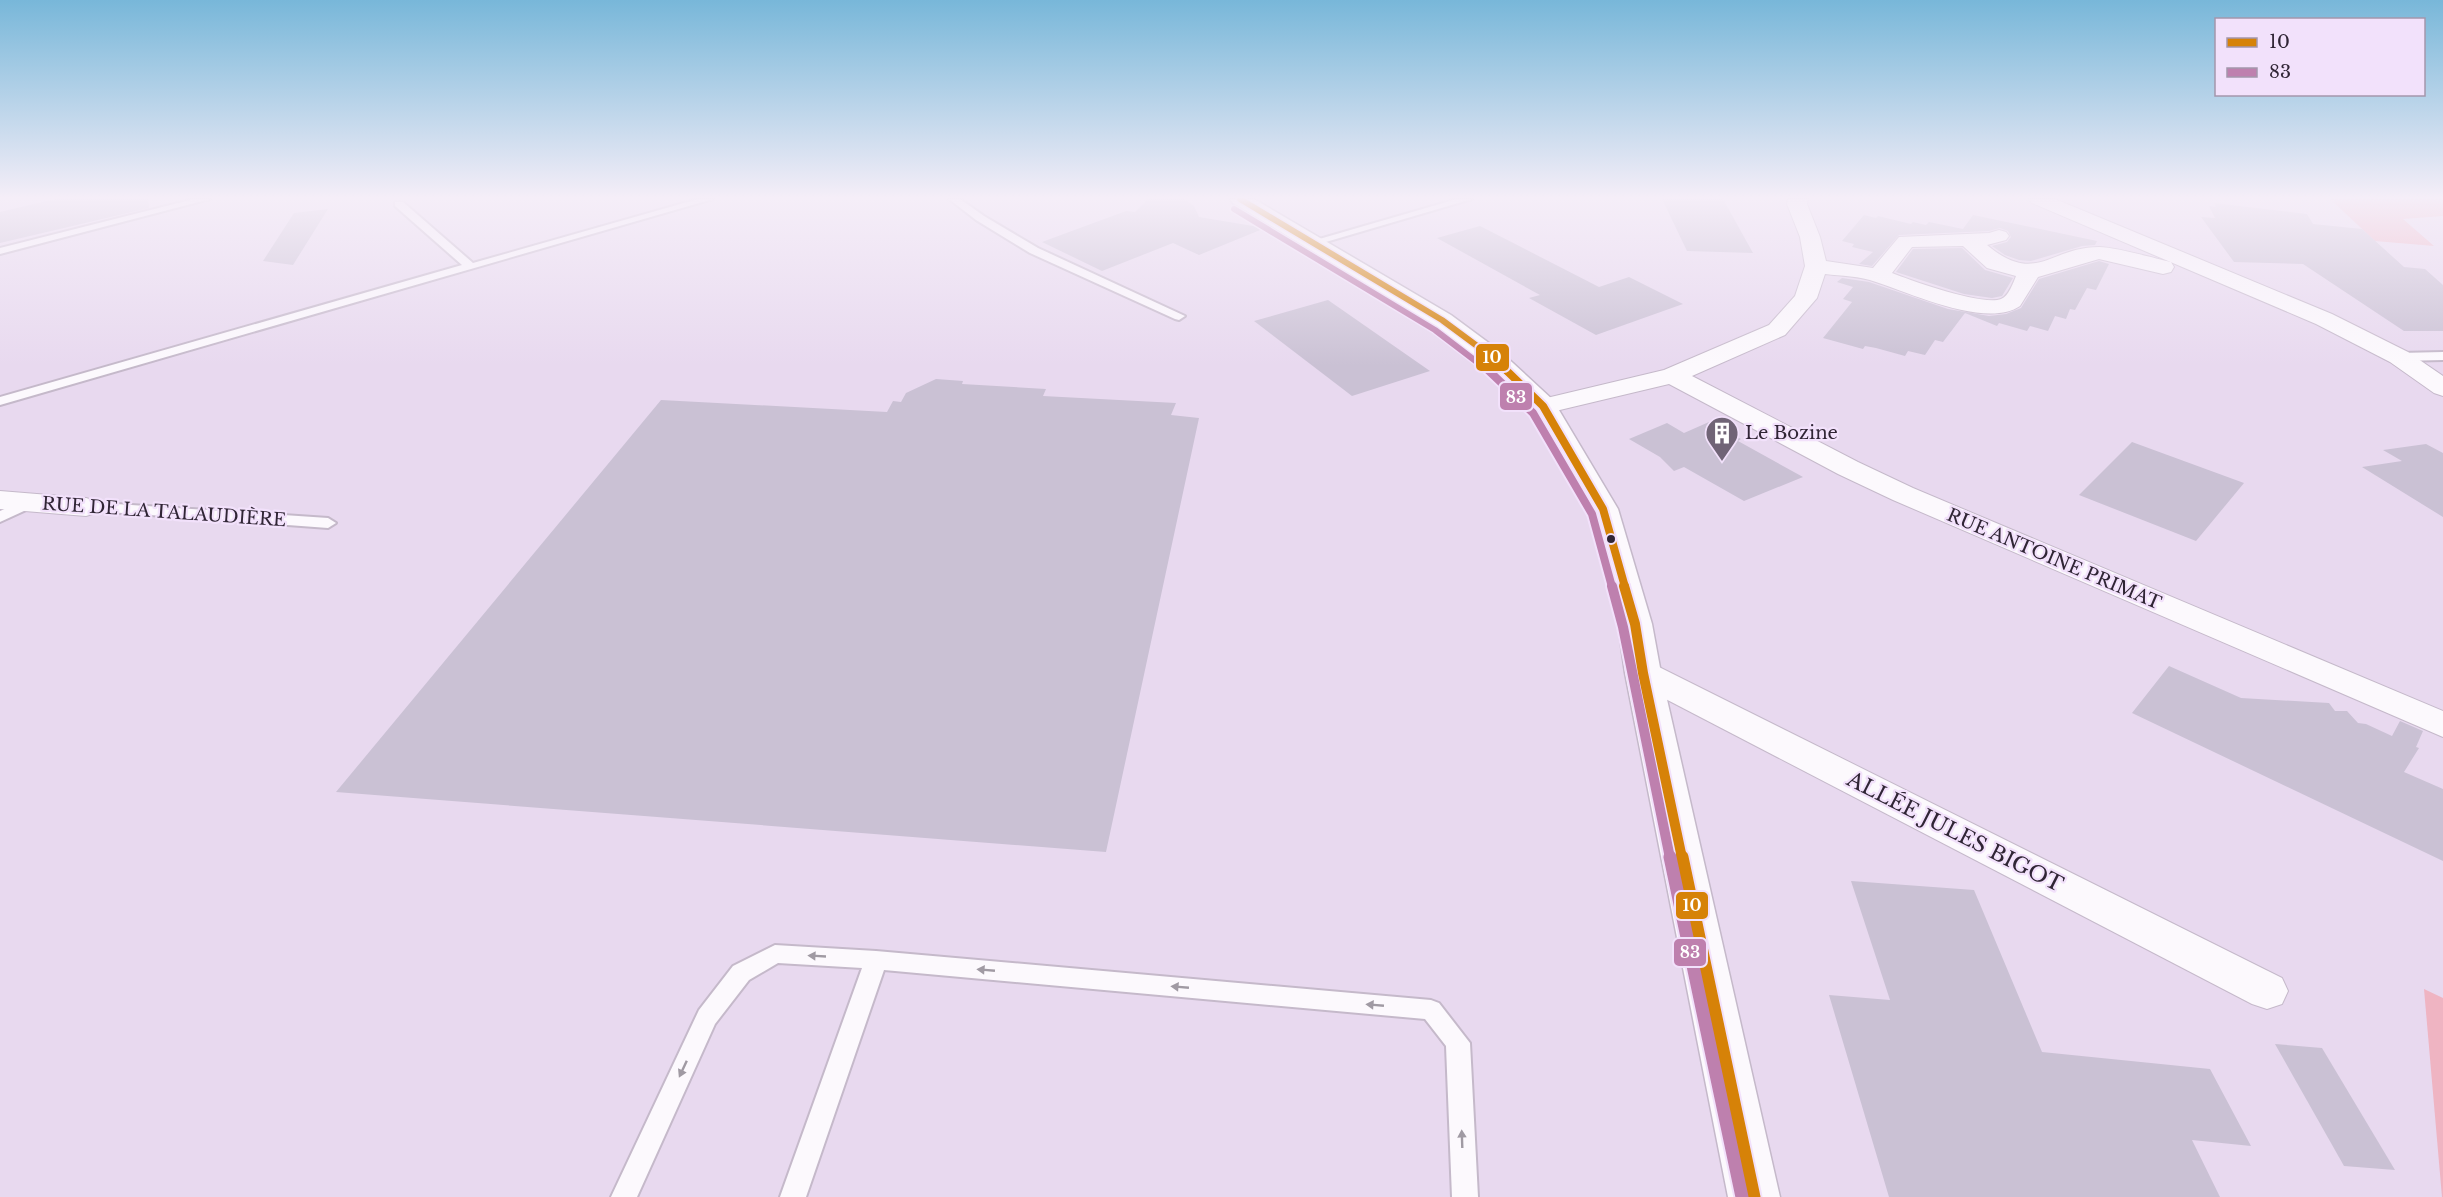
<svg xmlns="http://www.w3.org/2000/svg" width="2443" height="1197" font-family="'Libre Baskerville',serif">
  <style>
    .green { fill: #efb4c2 }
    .building { fill: #cac1d4 }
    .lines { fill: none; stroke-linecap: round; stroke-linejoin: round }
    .lane-casing { stroke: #c5b9ca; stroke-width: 4 }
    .street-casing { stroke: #c5b9ca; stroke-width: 2 }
    .secondary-casing { stroke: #c5b9ca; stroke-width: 3 }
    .lane { fill: #fcf9fd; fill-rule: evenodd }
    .street { fill: #fcf9fd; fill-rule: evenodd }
    .secondary { fill: #fcf9fd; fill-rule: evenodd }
    .bus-1-far3-casing { stroke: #f2e1fb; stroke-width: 9 }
    .bus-1-far2-casing { stroke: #f2e1fb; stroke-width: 12 }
    .bus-1-far1-casing { stroke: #f2e1fb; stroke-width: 14 }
    .bus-1-casing { stroke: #f2e1fb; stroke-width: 17 }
    .bus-2-far3-casing { stroke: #f2e1fb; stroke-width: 9 }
    .bus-2-far2-casing { stroke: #f2e1fb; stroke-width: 12 }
    .bus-2-far1-casing { stroke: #f2e1fb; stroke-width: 14 }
    .bus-2-casing { stroke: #f2e1fb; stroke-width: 17 }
    .bus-1-far3 { stroke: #d68208; stroke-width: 6 }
    .bus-1-far2 { stroke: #d68208; stroke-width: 8 }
    .bus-1-far1 { stroke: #d68208; stroke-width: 10 }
    .bus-1 { stroke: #d68208; stroke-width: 13 }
    .bus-2-far3 { stroke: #be80ae; stroke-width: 6 }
    .bus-2-far2 { stroke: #be80ae; stroke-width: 8 }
    .bus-2-far1 { stroke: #be80ae; stroke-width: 10 }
    .bus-2 { stroke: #be80ae; stroke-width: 13 }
    .oneway { fill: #a09aa3 }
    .bus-dot { fill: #302535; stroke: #f2e1fb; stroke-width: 2 }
    .labels { text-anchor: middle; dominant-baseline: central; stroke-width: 4.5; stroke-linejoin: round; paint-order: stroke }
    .poi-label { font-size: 18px; fill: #302535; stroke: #f2e1fb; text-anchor: start }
    .street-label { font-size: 18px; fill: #302535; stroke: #f2e1fb }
    .near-street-label { font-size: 21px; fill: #302535; stroke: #f2e1fb }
    .line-badge { stroke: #f2e1fb; stroke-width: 2 }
    .badge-label { font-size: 16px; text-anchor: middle; font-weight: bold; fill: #fff }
  </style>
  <rect width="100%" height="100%" fill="#e8d9ef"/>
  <g class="green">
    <polygon points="2330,199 2443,199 2443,216 2403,219 2434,246 2375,241"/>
    <polygon points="2424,989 2443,998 2443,1197 2442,1197"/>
  </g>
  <g class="building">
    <polygon points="55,199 148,199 149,208 0,243 0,212"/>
    <polygon points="1148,199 1184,199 1194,206 1199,217 1265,228 1199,255 1173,243 1102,271 1042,242 1126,211 1135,212"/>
    <polygon points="1662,199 1723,199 1753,253 1687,251"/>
    <polygon points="2214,203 2307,214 2313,224 2362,229 2404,267 2425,269 2443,285 2443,331 2404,331 2303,264 2234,262 2201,217 2215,218 2209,206 2216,207"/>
    <polygon points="328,209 293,265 263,261 294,213"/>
    <polygon points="1864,215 1876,218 1878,216 1911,224 1913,222 1926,225 1929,222 1963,229 1973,215 2097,241 2095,245 2082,246 2031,261 2019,260 2005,255 1992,246 2007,242 2011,237 2008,231 2000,228 1989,231 1899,235 1872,266 1859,264 1873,252 1852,247 1854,244 1842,241"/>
    <polygon points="1480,226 1599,287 1629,277 1683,304 1596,335 1529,298 1540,295 1437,238"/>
    <polygon points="1962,248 1985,270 2013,278 2002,296 1992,298 1964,294 1896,272 1913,249"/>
    <polygon points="2099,261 2109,264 2096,290 2087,288 2075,310 2070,309 2066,319 2055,316 2048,331 2030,326 2027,331 1999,323 1997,326 1965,313 1943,342 1935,340 1925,355 1908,351 1905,356 1876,348 1865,346 1863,349 1823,338 1852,302 1843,299 1853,287 1837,282 1842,278 1869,282 1948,309 1989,316 2006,314 2021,308 2039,279"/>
    <polygon points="1328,300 1430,371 1352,396 1254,321"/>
    <polygon points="936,379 963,381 962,384 1046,389 1043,396 1176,403 1171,415 1199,418 1106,852 336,792 661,400 887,412 893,401 901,402 906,393"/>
    <polygon points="1709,422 1741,439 1738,441 1803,477 1744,501 1684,467 1674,471 1660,457 1629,439 1667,423 1684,433"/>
    <polygon points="2132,442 2244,483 2196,541 2079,495"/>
    <polygon points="2426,444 2443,453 2443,517 2362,467 2402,461 2383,450"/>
    <polygon points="2169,666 2241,698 2329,703 2335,711 2347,711 2358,723 2366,724 2392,736 2400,721 2423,731 2416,747 2419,748 2404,772 2443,789 2443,861 2132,713"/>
    <polygon points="1851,881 1974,890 2042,1052 2210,1069 2251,1146 2192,1140 2220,1197 1889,1197 1829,995 1890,1000"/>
    <polygon points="2275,1044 2322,1048 2395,1170 2344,1166"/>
  </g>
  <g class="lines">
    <defs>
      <g id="lane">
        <polygon points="194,199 210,199 0,254 0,248"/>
        <polygon points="698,199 713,199 0,405 0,397 462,265 395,206 395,202 403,202 473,263"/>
        <polygon points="949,199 960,199 984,216 1038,248 1185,316 1179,320 1175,319 1030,253 976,220"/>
        <polygon points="1457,199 1472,199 1319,244 1315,245 1309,242"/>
        <polygon points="2443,352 2443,360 2399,361 2393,357 2399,353"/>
        <polygon points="32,497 37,499 40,502 37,505 0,522 0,511"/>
        <polygon points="86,502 328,518 336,523 328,528 81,510 78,507"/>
        <polygon points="775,945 876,951 1431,1000 1439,1003 1470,1043 1478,1197 1452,1197 1446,1046 1425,1019 884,970 806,1197 780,1197 862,968 778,963 749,980 715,1024 637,1197 611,1197 699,1010 733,966"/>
      </g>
      <g id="street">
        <path d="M1788,199h20l-1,5 13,33 6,24 47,7 26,-31 90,-4 10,-3 7,2 3,4 -3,4 -19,5c49,41 63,2 112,2 16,0 54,11 72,15l3,5 -3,5 -8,2 -64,-15 -61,18 -18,29c-33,23 -110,-13 -144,-24 -16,-6 -35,-6 -51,-8l-8,24 -32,37 -93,41 166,86 55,26 530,223v26l-550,-237 -55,-26 -169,-90 -126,30 -9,-3 -4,-5 4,-5 130,-31 105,-45 26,-29 10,-30 -5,-29 -13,-33zM1963,246l24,22 29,8c-3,7 -7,20 -15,23 -18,7 -89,-18 -109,-26l20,-26z"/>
        <polygon points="2029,199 2055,199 2332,314 2408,352 2443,376 2443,396 2434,393 2390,362 2316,324 2032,203"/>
        <polygon points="0,491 86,498 96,501 100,507 96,513 86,516 0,509"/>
        <polygon points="1643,662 1655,665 2282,978 2288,991 2282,1004 2267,1009 2252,1004 1631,681 1626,673 1631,665"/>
      </g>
      <polygon id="secondary" points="1230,199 1254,199 1451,315 1501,352 1553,400 1618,509 1652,624 1661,673 1780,1197 1728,1197 1625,673 1618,624 1588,509 1532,410 1483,362 1433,325 1233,203"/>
    </defs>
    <use href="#lane" class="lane-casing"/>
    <use href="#street" class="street-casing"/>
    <use href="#secondary" class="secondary-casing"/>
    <use href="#lane" class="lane"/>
    <use href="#street" class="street"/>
    <use href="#secondary" class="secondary"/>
    <defs>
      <polyline id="bus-1-far3" points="1240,199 1442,320 1492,357 1507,372"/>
      <polyline id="bus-1-far2" points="1506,370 1543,406 1603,509 1625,587"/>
      <polyline id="bus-1-far1" points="1624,586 1635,624 1643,673 1682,858"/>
      <polyline id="bus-1" points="1682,857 1754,1197"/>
      <polyline id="bus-2-far3" points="1234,209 1435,330 1490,372"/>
      <polyline id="bus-2-far2" points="1488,370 1533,413 1592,514 1612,587"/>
      <polyline id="bus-2-far1" points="1612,586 1623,627 1670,858"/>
      <polyline id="bus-2" points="1670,857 1742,1197"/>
    </defs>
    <use href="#bus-1-far3" class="bus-1-far3-casing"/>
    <use href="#bus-1-far2" class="bus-1-far2-casing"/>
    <use href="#bus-1-far1" class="bus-1-far1-casing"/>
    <use href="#bus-1" class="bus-1-casing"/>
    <use href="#bus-2-far3" class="bus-2-far3-casing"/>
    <use href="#bus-2-far2" class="bus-2-far2-casing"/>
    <use href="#bus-2-far1" class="bus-2-far1-casing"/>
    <use href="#bus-2" class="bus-2-casing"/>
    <use href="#bus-1-far3" class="bus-1-far3"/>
    <use href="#bus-1-far2" class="bus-1-far2"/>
    <use href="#bus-1-far1" class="bus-1-far1"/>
    <use href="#bus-1" class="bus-1"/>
    <use href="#bus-2-far3" class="bus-2-far3"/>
    <use href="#bus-2-far2" class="bus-2-far2"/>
    <use href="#bus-2-far1" class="bus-2-far1"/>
    <use href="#bus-2" class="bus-2"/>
  </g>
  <defs><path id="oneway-solid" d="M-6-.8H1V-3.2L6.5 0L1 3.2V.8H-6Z" transform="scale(1.5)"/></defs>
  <g class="oneway">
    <use href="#oneway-solid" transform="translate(817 956) rotate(-177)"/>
    <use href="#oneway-solid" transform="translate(986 970) rotate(-175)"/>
    <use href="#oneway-solid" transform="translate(1180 987) rotate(-175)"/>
    <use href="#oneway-solid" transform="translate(1375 1005) rotate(-175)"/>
    <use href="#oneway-solid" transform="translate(683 1069) rotate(115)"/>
    <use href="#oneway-solid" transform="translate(1462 1139) rotate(-92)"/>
  </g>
  <linearGradient id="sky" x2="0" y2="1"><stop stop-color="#78b7d9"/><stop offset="0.54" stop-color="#f5eef8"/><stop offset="1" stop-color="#f5eef8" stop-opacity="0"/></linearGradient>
  <rect width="2443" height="366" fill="url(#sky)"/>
  <defs>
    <symbol id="building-pin" viewBox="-11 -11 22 30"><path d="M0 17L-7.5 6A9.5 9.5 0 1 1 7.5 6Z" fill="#706476" stroke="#f2e1fb"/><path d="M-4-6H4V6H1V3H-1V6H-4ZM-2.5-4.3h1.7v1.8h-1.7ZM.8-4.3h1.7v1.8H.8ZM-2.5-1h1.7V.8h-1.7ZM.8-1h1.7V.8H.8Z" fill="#fff"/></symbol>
  </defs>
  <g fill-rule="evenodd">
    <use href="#building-pin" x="1703" y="414" width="38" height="52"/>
  </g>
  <circle class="bus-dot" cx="1611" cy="539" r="5"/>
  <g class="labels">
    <g class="poi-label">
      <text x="1745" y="433">Le Bozine</text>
    </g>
    <g class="street-label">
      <text transform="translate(164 512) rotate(4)">RUE DE LA TALAUDIÈRE</text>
      <text transform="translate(2054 559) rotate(23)">RUE ANTOINE PRIMAT</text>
    </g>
    <g class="near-street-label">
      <text transform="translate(1955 832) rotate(27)">ALLÉE JULES BIGOT</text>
    </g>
  </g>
  <g class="line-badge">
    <rect x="1475" y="343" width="35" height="29" rx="6" fill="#d68208"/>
    <rect x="1499" y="382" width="34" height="29" rx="6" fill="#be80ae"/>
    <rect x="1675" y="891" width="34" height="29" rx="6" fill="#d68208"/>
    <rect x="1673" y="938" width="34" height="29" rx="6" fill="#be80ae"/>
  </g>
  <g class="badge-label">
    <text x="1492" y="363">10</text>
    <text x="1516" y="403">83</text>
    <text x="1692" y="911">10</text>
    <text x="1690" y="958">83</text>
  </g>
  <rect x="2215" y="18" width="210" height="78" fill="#f2e1fb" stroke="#a496ac" stroke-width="1.5"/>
  <rect x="2227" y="38" width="30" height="9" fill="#d68208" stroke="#a496ac" stroke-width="1.5"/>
  <text x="2269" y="48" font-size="18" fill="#302535">10</text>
  <rect x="2227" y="68" width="30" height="9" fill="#be80ae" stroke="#a496ac" stroke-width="1.5"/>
  <text x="2269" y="78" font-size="18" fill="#302535">83</text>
</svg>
